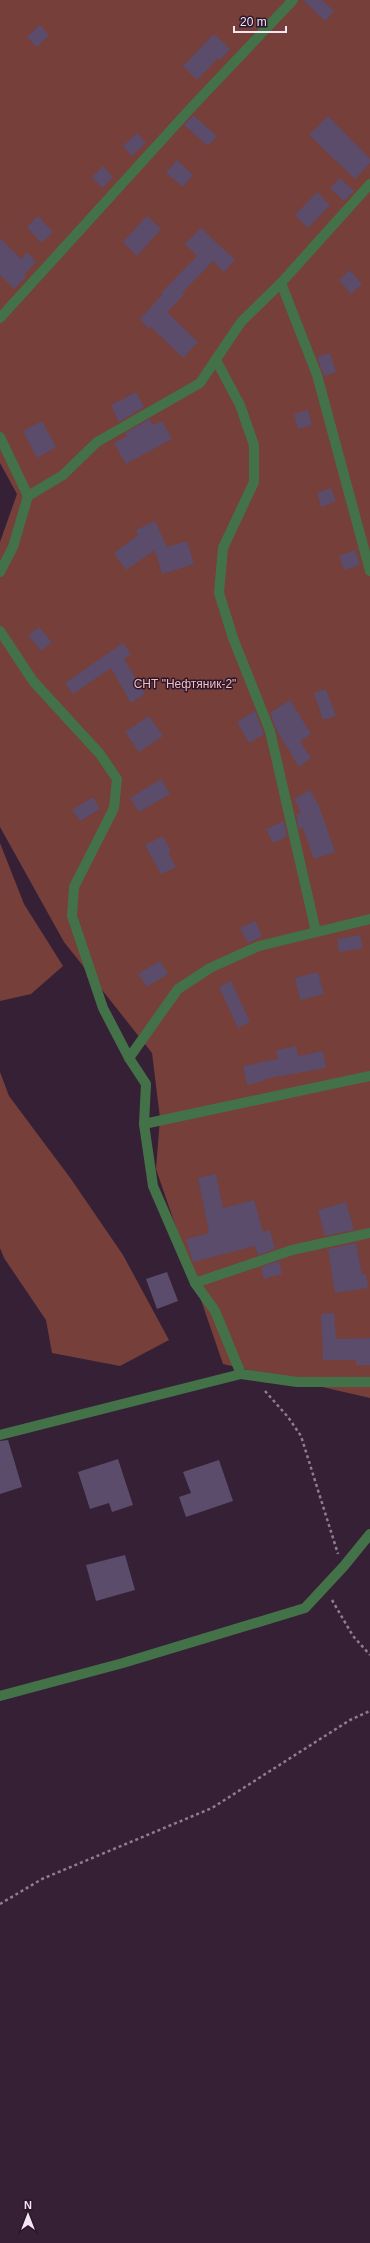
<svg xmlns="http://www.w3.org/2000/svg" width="370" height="2243" font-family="Helvetica,sans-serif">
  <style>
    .green { fill: #763f3a }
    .building { fill: #5a4c6a }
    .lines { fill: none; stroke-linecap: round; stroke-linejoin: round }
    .path { stroke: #907e90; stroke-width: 2.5; stroke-dasharray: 3 3; stroke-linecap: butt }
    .service { stroke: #447248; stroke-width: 10 }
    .minor { stroke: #447248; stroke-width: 10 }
    .labels { text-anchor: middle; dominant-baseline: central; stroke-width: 3; stroke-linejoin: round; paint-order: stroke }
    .park-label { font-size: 12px; fill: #f3beb8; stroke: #2c162c }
  </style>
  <rect width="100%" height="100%" fill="#362036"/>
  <g class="green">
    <polygon points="0,0 370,0 370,1398 223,1364 156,1169 160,1118 152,1053 64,942 0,827 0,542 17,494 0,463"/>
    <polygon points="0,843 24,904 63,966 31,994 0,1001"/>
    <polygon points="0,1072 9,1096 71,1179 123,1255 169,1340 120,1366 52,1353 46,1320 4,1258 0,1248"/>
  </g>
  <g class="building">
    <polygon points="303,0 322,0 334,11 325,21"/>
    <polygon points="40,25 49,35 37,47 27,37"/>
    <polygon points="214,34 230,49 220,60 218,58 197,80 183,66"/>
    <polygon points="193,115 217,136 208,146 184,125"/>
    <polygon points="328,116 370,159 370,163 355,179 309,135"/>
    <polygon points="137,133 146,143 132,156 123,146"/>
    <polygon points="177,160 193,175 183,187 166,173"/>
    <polygon points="103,166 113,177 102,188 92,177"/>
    <polygon points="340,178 354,191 344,201 330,188"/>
    <polygon points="317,192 330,205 308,228 295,215"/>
    <polygon points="38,216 53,232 41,243 27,227"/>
    <polygon points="147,216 161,229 137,256 123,242"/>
    <polygon points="201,228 235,260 224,272 213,261 182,293 184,295 167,312 198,342 183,358 151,327 149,329 140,319 163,294 161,293 197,256 185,244"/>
    <polygon points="0,238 21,259 27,252 36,262 24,275 26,277 14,289 0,275"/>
    <polygon points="350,270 362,284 351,294 339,280"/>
    <polygon points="330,353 336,372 324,376 317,357"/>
    <polygon points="136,392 144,407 119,422 111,405"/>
    <polygon points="308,410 312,425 298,429 294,414"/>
    <polygon points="150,419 153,425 162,421 172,439 126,464 114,443 127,436 125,433"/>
    <polygon points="42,421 56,447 37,458 23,431"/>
    <polygon points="331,488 336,501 321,507 317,493"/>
    <polygon points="155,521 167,547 187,541 194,564 162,574 155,550 126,570 114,553 138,535 136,530"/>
    <polygon points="355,550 360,565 344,570 339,556"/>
    <polygon points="39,627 52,642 41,651 28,635"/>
    <polygon points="123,643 131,654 124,659 145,694 131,703 111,668 73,694 65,683"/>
    <polygon points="326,689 336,716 323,720 314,693"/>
    <polygon points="290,700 311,734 300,741 311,758 299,767 277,731 270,713"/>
    <polygon points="255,711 264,734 249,743 237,722"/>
    <polygon points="149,716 163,736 139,752 125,732"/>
    <polygon points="161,779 170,794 139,812 130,798"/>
    <polygon points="310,790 319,806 335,852 314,859 303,828 299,830 296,815 301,812 294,799"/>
    <polygon points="93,797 100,809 80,821 72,810"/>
    <polygon points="284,821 287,836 273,843 266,829"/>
    <polygon points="163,836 171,851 168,853 176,867 161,874 145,845"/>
    <polygon points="255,921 262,936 248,943 240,928"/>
    <polygon points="360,935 363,948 339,952 337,939"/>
    <polygon points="160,961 168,974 147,987 138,974"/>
    <polygon points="318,972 324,994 300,1000 295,978"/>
    <polygon points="231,981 250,1022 238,1028 219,987"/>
    <polygon points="296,1046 298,1056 323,1051 326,1068 264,1079 264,1081 247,1085 243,1066 278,1059 276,1050"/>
    <polygon points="216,1174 223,1208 254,1200 263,1232 270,1230 275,1249 258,1255 255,1246 193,1262 186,1239 209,1233 198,1178"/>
    <polygon points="346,1202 354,1230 325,1236 318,1210"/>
    <polygon points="356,1243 362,1275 366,1274 368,1288 335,1293 328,1249"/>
    <polygon points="279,1261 282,1274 264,1279 261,1267"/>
    <polygon points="167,1272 178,1301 157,1309 146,1279"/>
    <polygon points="334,1313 336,1339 370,1338 370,1365 356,1365 356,1360 323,1360 321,1314"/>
    <polygon points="8,1440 22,1487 0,1494 0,1441"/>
    <polygon points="118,1459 133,1505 112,1512 109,1503 90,1509 78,1472"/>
    <polygon points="219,1460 233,1501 186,1517 179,1497 191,1493 183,1472"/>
    <polygon points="125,1555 135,1590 96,1601 86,1565"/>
  </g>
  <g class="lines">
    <g class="path">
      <polyline points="265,1391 288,1417 301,1436 338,1554"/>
      <polyline points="332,1600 353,1636 370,1655"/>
      <polyline points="0,1904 42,1879 212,1808 350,1720 370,1711"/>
    </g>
    <g class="service">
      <polyline points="281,283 317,375 370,571"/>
      <polyline points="0,318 190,109 293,0"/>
      <polyline points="216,360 240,405 254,445 254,482 223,548 219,593 233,638 270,731 316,932"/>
      <polyline points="0,437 28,496"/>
      <polyline points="0,572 13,547 28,496 63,475 97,442 200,383 241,322 281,283 370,184"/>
      <polyline points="0,631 33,681 100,754 117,779 114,808 74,887 72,916 103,1008 129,1058 146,1084 144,1124 153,1186 195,1283 215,1311 241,1374 297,1382 370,1382"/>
      <polyline points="129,1058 178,989 210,968 259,946 370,919"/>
      <polyline points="144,1124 370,1076"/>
      <polyline points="195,1283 292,1250 370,1233"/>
      <polyline points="0,1435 241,1374"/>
    </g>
    <polyline class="minor" points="0,1696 123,1663 305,1608 344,1566 370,1534"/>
  </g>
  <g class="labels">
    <g class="park-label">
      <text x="185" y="684">СНТ "Нефтяник-2"</text>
    </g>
  </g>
  <g transform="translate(28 2215)" stroke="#2c162c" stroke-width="3" paint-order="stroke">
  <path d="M0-3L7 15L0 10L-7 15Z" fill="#f3e5f3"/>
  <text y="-6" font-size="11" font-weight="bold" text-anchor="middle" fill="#f3e5f3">N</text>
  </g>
  <path d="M234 26v6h52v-6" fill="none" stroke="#f3e5f3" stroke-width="2"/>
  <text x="240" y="26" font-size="12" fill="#f3e5f3" stroke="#2c162c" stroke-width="3" paint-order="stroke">20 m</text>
</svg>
